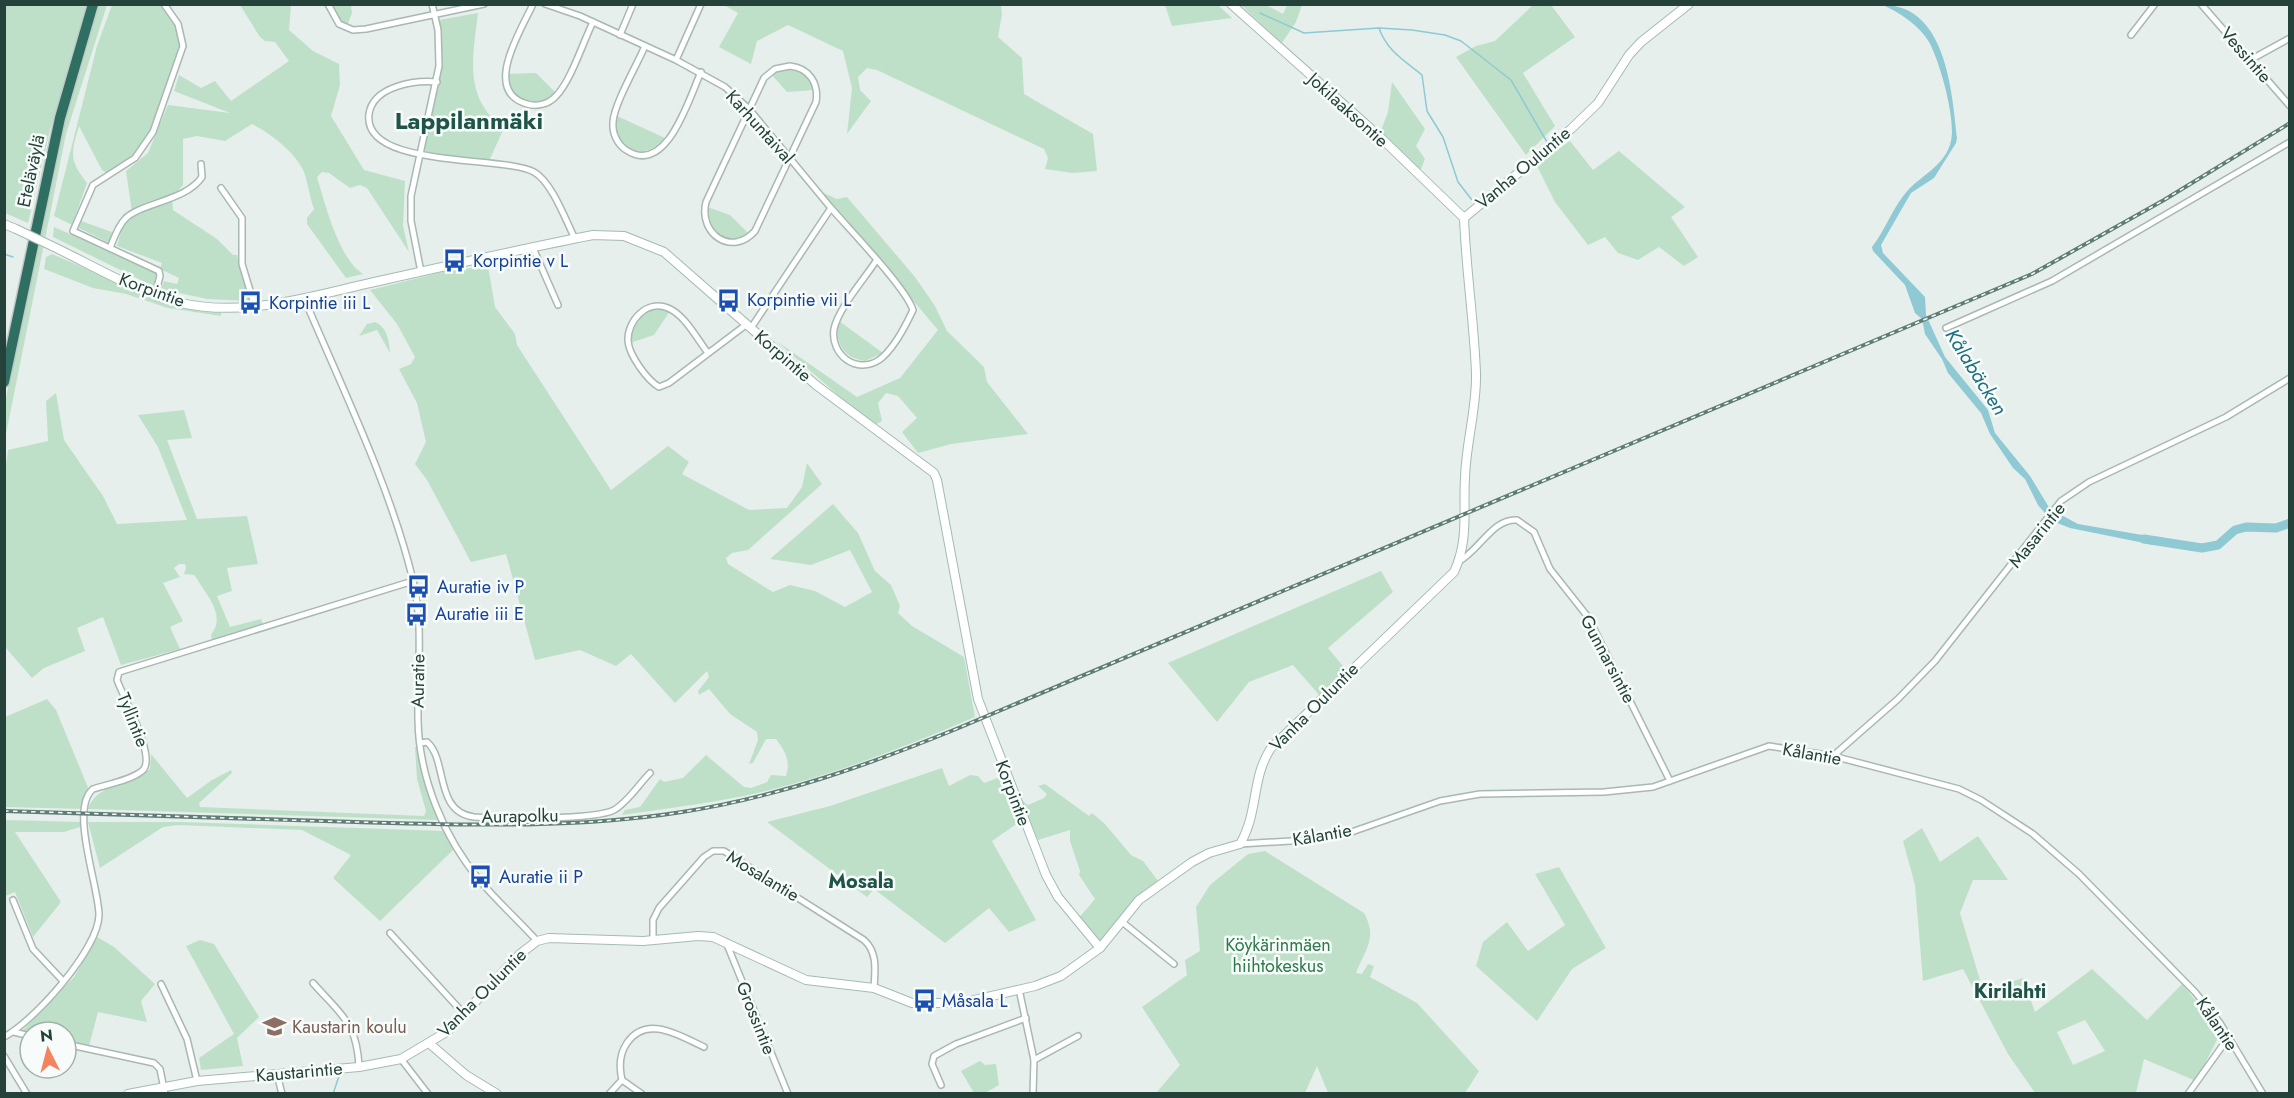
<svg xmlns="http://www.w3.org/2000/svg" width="2294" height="1098" font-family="Jost,sans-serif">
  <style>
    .green { fill: #bfe0c8; fill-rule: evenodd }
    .water { fill: #8ec9d4 }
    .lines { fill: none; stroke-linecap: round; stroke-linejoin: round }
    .stream { stroke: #8ec9d4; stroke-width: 1.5 }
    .river { stroke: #8ec9d4; stroke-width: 9 }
    .street-casing { stroke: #a8b8b2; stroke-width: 8 }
    .secondary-casing { stroke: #a4bbb3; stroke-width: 10 }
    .highway-casing { stroke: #c2cac8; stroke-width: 13 }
    .street { stroke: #fff; stroke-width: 5 }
    .secondary { stroke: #fff; stroke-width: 8 }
    .highway { stroke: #2f6f62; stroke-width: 10 }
    .rail-casing { stroke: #5f7d75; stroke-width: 4 }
    .rail { stroke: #f7fbf9; stroke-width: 1.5; stroke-dasharray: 4.5; stroke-linecap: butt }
    .secondary-bridge-casing { stroke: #a4bbb3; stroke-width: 10; stroke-linecap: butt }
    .secondary-bridge { stroke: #fff; stroke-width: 8 }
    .labels { text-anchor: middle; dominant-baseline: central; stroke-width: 5; stroke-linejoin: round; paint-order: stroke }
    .street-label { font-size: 18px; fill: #24423a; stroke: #f7fbf9 }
    .transit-label { font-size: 18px; fill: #164399; stroke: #f7fbf9; text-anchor: start }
    .park-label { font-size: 18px; fill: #2d7a4b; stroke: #f7fbf9 }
    .education-label { font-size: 18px; fill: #785e54; stroke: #f7fbf9; text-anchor: start }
    .water-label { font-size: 20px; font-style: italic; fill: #1c6f80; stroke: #f7fbf9 }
    .neighbourhood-label { font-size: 20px; font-weight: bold; fill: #1f5548; stroke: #f7fbf9 }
    .district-label { font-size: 24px; font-weight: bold; fill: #1f5548; stroke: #f7fbf9 }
  </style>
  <rect width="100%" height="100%" fill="#e6efeb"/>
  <g class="green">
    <polygon points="4,5 88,5 50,130 28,223 5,213"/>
    <polygon points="97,5 107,5 66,134 5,439 5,403 42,217 60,134"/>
    <path d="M112,5h50l10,13 9,27 -34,94 -16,19 -24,15 -5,-3 -23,-44c-8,27 -10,34 8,57l-15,42 -18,-9 43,-170z"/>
    <path d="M240,5h51l-2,25 24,21 26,13 1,21 -9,31 33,54 41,11 -2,45 6,26 -42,-64 -7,-3 -10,3 -21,-15 -7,-1 -5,5c8,27 22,82 46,97l-17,4 -39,-54v-6l7,-9c-4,-11 -6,-25 -10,-37 -8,-19 -34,-39 -52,-48l-27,17 -28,-5 -14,3v46l-11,12 1,13 44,29 16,16h4l13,46 -43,-2 -46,-10 3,-8 13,3 2,-6 -19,-9 2,-6 -45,-17 6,-22 9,-12 -6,-41 22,-18 20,-48 62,8 -56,-22 5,-16 22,13 14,-7 16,20 58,-40 -14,-19 -10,-1 -5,-4z"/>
    <polygon points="330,5 351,5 352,13 347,26 336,18"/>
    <polygon points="724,5 1001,5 1002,14 998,37 1022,58 1024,94 1093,134 1097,171 1073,173 1045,169 1048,158 1044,149 877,70 867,68 858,77 860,90 871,101 847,134 852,88 843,51 788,25 757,41 751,64 719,47 738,13"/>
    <polygon points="1165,5 1218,5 1232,18 1172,26"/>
    <polygon points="1241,5 1266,5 1283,14 1287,5 1302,5 1296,22 1282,43"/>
    <polygon points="1533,5 1551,5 1575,37 1523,73 1555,126 1526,155 1456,57 1476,46 1495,41"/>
    <path d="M478,13c-5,44 -15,85 26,115l-15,33 -63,-9 -2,-4c10,-43 22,-83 15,-128z"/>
    <path d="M785,68c16,2 23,7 30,22l-28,2 -16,-18z"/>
    <path d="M536,73l20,20c-21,20 -45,6 -50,-19z"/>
    <polygon points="1392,82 1425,129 1416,146 1425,159 1419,174 1379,136 1388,112"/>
    <path d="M617,116l48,22c-12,17 -37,19 -48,-2z"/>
    <polygon points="1570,141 1593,170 1619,151 1685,207 1671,217 1698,257 1684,266 1659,247 1638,260 1618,253 1605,237 1588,245 1555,202 1536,164"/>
    <polygon points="821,192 837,199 847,197 915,277 935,306 947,331 984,367 987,382 1028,434 951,444 918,453 902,432 917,418 898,396 886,393 878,403 882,421 875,425 870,423 775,340 857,397 900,378 938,330"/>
    <path d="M707,207l23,8 19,19c-27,14 -40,-1 -42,-27z"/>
    <polygon points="81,221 112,232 109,243 79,228"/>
    <polygon points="54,227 152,270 156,274 156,285 153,286 53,237"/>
    <polygon points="52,254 169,304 221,312 221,316 168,308 126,294 93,288 44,269 46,257"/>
    <path d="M488,266l7,41 20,27 2,11 94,145 57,-44 21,16 -7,12 67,36 38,-2 15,-21 5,-24 15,21 -74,66 -16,3 -6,5 2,6 45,28 17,-7 25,6 30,16 27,-15 -22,-42 -39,15 -41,-6 63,-55 25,29 17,38 16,14 9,21 -2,7 14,13 52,31 11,60c-75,32 -151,62 -231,79 -40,8 -82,13 -122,19l3,-5 15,-3 20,-28 4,3 19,-4 23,-23 38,32 7,1 16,-6 4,-7 15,1c5,-15 -1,-25 -10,-37h-10l-13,24 -4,1 9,-24 -1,-8 -27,-18 -21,-25 -10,6 -1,-4 11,-14 -2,-6 -32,32 -44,-49 -15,12 -36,-16 -45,10 -29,-106 -35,8 -44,-82 -12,-16 11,-22 -9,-39 -18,-34 12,-5 4,-7 -18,-33 -27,-34 72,-18z"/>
    <path d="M651,308l19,3 -16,24 -24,8c2,-17 5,-25 21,-35z"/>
    <path d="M839,321l44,32 -18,8c-22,-3 -31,-19 -26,-40z"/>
    <path d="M375,322c12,5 14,18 15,31l-13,-23 -18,6 8,-12z"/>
    <path d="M56,393l8,47 39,56 14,28 70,-4 -29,-73 -20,-32 46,-5 8,28 -25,2 30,79 50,-3 11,48 -31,4 5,23 -15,5 13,31 31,-8 2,5 -51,16 -1,-5c15,-19 -3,-38 -14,-56l-3,-4 -10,-1 2,-6 -1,-4h-6l-5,4 6,9 -17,6 20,38 -13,6 10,22 -59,16 -18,-48 -26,11 8,23 -41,17 -12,10 -27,-31 -1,-168 4,-29 40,-9 -2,-40z"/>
    <polygon points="1381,571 1393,592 1328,648 1347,671 1320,696 1293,665 1249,682 1217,722 1168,663"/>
    <polygon points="47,699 56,710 89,790 83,809 5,807 5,717"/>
    <path d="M415,747h2l21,73 -350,-11c8,-25 44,-25 62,-40l1,-15 36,44 25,-18 19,-10 1,3 -33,30 1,4 224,9 2,-5 -9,-32z"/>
    <polygon points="942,768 949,786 970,775 978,776 984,783 998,778 1004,780 1021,821 992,841 1036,920 1009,932 989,908 945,943 874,889 867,897 767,822 830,806"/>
    <polygon points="1045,784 1089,816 1092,813 1104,823 1131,855 1143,861 1158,881 1126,909 1102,943 1079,918 1095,899 1079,875 1080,871 1070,841 1070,830 1038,840 1021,800 1028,805 1044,798 1047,794 1038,786"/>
    <polygon points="5,820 82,822 80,827 64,832 15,832 61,902 33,937 15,892 5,896"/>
    <polygon points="88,822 181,822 444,831 453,850 380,921 333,878 351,855 302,830 178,825 163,827 100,868"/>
    <path d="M1922,828l18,34 38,-26 30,44h-35l-13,33 20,67 7,10 36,-12 12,34 57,-43 55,51 35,-36 39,48 -25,49 -52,-22 -8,34h-101l-27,-39 -45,-85 -40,12 -8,-96 -12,-44zM2085,1020l20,31 -32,14 -16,-33z"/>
    <path d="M1265,851l99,62c14,25 1,37 -8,60l6,1 6,-10 6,2 -4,11 47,26 62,68 -14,22h-137l-11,-27 -12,27h-149l24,-28 -38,-58 45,-32 -2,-15 15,-9 -4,-44 14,-22 38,-31z"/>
    <polygon points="1559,867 1606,948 1572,969 1537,1021 1476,966 1483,942 1507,922 1528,951 1565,925 1535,874"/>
    <polygon points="97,937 114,947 155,984 141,1001 147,1022 98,1012 89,1046 66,1041 66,1032 22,1031 74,977"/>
    <polygon points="200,940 214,944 259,1017 237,1038 243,1066 201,1070 199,1058 234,1034 186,946"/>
    <polygon points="980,1061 985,1065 996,1064 999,1085 985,1093 974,1093 961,1071"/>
  </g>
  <path class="water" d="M1883,5c63,0 69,86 74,133l-1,5 -22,35 -23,15 -30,52 2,8 42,44 1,18 19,42 43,53 7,23 35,43 20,33 28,15 76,13v8l-84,-17 -18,-7 -14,-16 -13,-26 -12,-11 -23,-34 -9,-21 -33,-40 -6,-14 -17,-25 -3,-15 -7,-6 -10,-28 -32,-34 -1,-4c14,-18 21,-41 37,-58 15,-15 37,-25 42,-48 5,-22 -11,-79 -22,-99 -10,-17 -29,-29 -46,-37z"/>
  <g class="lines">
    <g class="stream">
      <polyline points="1260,13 1304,33 1379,28 1412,30 1445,35 1461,41 1511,80 1547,142"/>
      <path d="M1379,28c8,23 25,32 43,47l5,36 16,26 15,45 14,18"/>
      <polyline points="4,254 13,257"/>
      <polyline points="4,975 4,989"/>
      <polyline points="333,1094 340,1073"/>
    </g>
    <polyline class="river" points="2144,539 2202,548 2218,545 2235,530 2246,527 2276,528 2290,523"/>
    <defs>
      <g id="street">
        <polyline points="328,4 339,24 353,30 366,29 484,4"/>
        <path d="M533,4c-11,25 -52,87 -6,100 10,3 22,0 29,-8 15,-15 27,-54 37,-74"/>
        <polyline points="545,4 580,16 676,60 725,87 749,109 831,208 751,328"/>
        <polyline points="2201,4 2290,106"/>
        <polyline points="620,35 633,4"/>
        <polyline points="2131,35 2155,4"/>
        <path d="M645,46c-8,19 -31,58 -32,76 -1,11 4,22 13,28 41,27 63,-52 75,-78"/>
        <polyline points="676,60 701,4"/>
        <polyline points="2250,60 2290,38"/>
        <path d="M790,66c19,2 29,17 26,36l-61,129c-23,26 -57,3 -49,-29l58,-124 11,-9z"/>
        <path d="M437,82c-22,-2 -64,4 -68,32 -7,55 134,41 165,58 18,10 32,49 41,67"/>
        <polyline points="221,188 242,218 242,264 255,307"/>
        <path d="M831,208c19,22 75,80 82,102 -7,15 -20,40 -34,50 -23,15 -49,-6 -45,-31 4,-20 31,-51 42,-68"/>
        <path d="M110,248c4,-10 8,-22 15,-29 15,-16 61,-18 77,-42l-1,-13"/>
        <polyline points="533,248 558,305"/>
        <polyline points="421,272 411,221 411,196 439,66 438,30 432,4"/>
        <polyline points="155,295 160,276 159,271 73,231 93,185 135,158 153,132 183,46 178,24 164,4"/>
        <path d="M304,298c39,92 85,185 109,282 11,46 4,94 5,140 1,58 26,118 63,162 18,21 38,39 56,59"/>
        <polyline points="1946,328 2052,281 2290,142"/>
        <path d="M708,353c-11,-14 -23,-38 -40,-45 -21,-9 -41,13 -40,33 1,14 19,39 31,46l10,-4 78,-59"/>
        <path d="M1458,562c21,-11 35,-44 59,-42l17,12 16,37 38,48 82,164"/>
        <path d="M420,743l7,-1c21,18 7,70 47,75 26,2 121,3 140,-7 14,-8 25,-26 36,-37"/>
        <polyline points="1833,756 1898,699 1935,661 2061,501 2089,482 2226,417 2290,378"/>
        <polyline points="1240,844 1308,840 1343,835 1440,801 1480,794 1604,792 1653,787 1769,746 1833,756 1959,789 1981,800 2033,834 2079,874 2195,992 2220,1023 2263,1094"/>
        <polyline points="13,900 33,949 63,981"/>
        <polyline points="1121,921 1174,964"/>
        <polyline points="390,933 464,1014"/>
        <path d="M653,940v-20l6,-12 45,-51 9,-6h11l140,89c14,13 11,30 10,48"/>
        <polyline points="726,942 788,1094"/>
        <path d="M313,983c28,32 44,39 46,84"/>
        <polyline points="161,984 187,1039 197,1081"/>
        <polyline points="1019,989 1034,1060 1033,1094"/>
        <polyline points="14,1032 30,1036"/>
        <path d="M4,1037c30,-16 94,-87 95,-122 0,-28 -30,-106 -6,-126 15,-5 36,-8 49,-18 16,-12 -19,-74 -25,-91l2,-8 294,-91"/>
        <polyline points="66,1044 154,1063 160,1069 165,1094"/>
        <polyline points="4,1056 27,1094"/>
        <polyline points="401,1059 428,1094"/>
        <polyline points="1034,1060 1078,1036"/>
        <polyline points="277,1074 282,1094"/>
        <polyline points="622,1080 642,1094"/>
        <polyline points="941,1085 932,1064 934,1056 956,1044 1026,1018"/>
        <path d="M609,1094l13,-14c-3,-13 -2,-27 5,-37 20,-29 53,-7 77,4"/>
        <polyline points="2188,1094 2228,1038"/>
      </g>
      <g id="secondary">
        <polyline points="1231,4 1379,136 1464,218"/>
        <polyline points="4,224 16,229"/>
        <path d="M52,246c42,20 84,46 129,57 66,15 133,-8 198,-22 71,-16 142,-32 214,-46l31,1 40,16 152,133 118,88 3,7 41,219 68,176 12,22 42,51"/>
        <polyline points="430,1044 466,1075 497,1094"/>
        <path d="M128,1094l69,-13 162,-14 42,-8 47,-28 72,-77 17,-13 12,-3 94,3 55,-5 15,1 93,43 68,8 38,15h49l74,-17 26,-10 39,-28 39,-48 53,-38 17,-9 31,-9c19,-32 11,-66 31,-96l183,-176c15,-32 9,-61 11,-94 1,-36 12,-70 11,-105 -2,-52 -10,-103 -12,-155l107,-89 27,-26 31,-48 12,-13 48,-38"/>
      </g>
      <polyline id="highway" points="4,382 60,118 93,4"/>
    </defs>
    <use href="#street" class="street-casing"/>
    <use href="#secondary" class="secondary-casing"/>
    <use href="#highway" class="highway-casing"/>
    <use href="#street" class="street"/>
    <use href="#secondary" class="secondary"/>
    <use href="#highway" class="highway"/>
    <defs>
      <path id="rail" d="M4,811c118,3 235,8 352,11 109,3 218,7 326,-10 97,-15 189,-48 279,-85l1071,-453 132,-74 126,-77"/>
    </defs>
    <use href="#rail" class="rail-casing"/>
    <use href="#rail" class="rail"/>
    <defs>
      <polyline id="secondary-bridge" points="16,229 52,246"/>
    </defs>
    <use href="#secondary-bridge" class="secondary-bridge-casing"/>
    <use href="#secondary-bridge" class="secondary-bridge"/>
  </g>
  <defs>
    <symbol id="bus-bare" viewBox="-9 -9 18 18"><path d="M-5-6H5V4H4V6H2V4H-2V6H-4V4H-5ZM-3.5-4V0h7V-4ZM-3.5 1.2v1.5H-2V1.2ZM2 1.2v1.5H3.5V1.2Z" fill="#1a4fb4" stroke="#f7fbf9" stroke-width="2.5" paint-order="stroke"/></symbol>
    <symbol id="school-bare" viewBox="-9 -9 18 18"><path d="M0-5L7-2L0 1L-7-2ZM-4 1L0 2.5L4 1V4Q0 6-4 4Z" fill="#8d6e63" stroke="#f7fbf9" stroke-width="2.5" paint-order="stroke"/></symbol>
  </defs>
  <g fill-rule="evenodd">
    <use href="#bus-bare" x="438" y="244" width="33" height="33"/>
    <use href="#bus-bare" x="712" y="284" width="33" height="33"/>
    <use href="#bus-bare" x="234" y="286" width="33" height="33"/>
    <use href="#bus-bare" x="402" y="570" width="33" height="33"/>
    <use href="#bus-bare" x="400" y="598" width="33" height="33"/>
    <use href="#bus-bare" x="464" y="860" width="33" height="33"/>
    <use href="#bus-bare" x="908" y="984" width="33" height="33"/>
    <use href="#school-bare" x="258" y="1010" width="33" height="33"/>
  </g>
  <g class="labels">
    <g class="street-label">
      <text transform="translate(2246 55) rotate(49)">Vessintie</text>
      <text transform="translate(1348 110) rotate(42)">Jokilaaksontie</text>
      <text transform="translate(760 127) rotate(48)">Karhuntaival</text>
      <text transform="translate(1523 168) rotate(-40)">Vanha Ouluntie</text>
      <text transform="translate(31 171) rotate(-78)">Eteläväylä</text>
      <text transform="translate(152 290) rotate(20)">Korpintie</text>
      <text transform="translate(783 356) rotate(41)">Korpintie</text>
      <text transform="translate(2037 535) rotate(-51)">Masarintie</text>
      <text transform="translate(1608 659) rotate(62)">Gunnarsintie</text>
      <text transform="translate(418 681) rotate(-89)">Auratie</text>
      <text transform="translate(1314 707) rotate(-45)">Vanha Ouluntie</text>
      <text transform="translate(133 720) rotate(68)">Tyllintie</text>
      <text transform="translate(1812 754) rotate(10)">Kålantie</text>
      <text transform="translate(1013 793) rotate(69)">Korpintie</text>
      <text transform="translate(520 816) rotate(-1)">Aurapolku</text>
      <text transform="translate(1322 835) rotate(-10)">Kålantie</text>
      <text transform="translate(763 876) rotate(31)">Mosalantie</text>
      <text transform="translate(482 993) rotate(-45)">Vanha Ouluntie</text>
      <text transform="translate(756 1018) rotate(68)">Grossintie</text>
      <text transform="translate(2217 1024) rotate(56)">Kålantie</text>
      <text transform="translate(299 1072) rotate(-5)">Kaustarintie</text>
    </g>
    <g class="transit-label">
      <text x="473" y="261">Korpintie v L</text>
      <text x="747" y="300">Korpintie vii L</text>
      <text x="269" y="303">Korpintie iii L</text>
      <text x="437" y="587">Auratie iv P</text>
      <text x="435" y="614">Auratie iii E</text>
      <text x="499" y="877">Auratie ii P</text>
      <text x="942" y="1001">Måsala L</text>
    </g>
    <g class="park-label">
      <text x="1278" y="945">Köykärinmäen<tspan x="1278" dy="21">hiihtokeskus</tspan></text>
    </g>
    <g class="education-label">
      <text x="292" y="1027">Kaustarin koulu</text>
    </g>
    <g class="water-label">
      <text transform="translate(1976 372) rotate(58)">Kålabäcken</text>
    </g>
    <g class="neighbourhood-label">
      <text x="861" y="881">Mosala</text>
      <text x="2010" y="991">Kirilahti</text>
    </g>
    <g class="district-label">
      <text x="469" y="120">Lappilanmäki</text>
    </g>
  </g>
  <rect width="2294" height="1098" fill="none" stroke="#24423a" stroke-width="12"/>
  <g transform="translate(48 1050) rotate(354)"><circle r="28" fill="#f7fbf9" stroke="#a3b1ad" stroke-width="1.5"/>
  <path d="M0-4.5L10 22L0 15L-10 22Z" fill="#f4845f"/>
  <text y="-9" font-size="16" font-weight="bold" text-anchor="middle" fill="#24423a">N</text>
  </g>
</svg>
